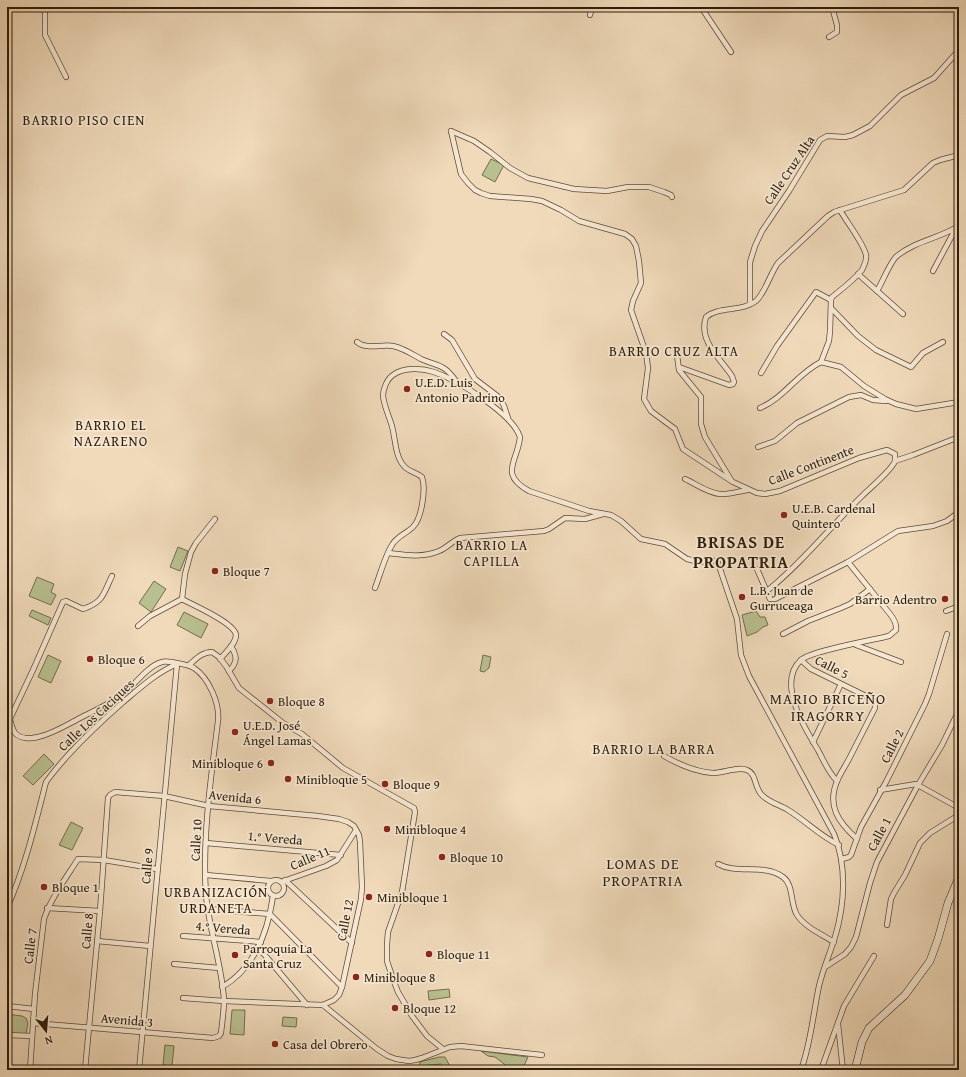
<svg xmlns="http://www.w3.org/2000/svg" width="966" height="1077" font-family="'Gentium Book Plus',serif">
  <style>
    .green { fill: #b9c090; stroke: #736e4d }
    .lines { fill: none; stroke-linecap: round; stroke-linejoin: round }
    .street-casing { stroke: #5e4c36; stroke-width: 6 }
    .secondary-casing { stroke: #2d1d0a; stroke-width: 8 }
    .street { stroke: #f5e7d2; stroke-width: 4.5 }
    .secondary { stroke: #f5e7d2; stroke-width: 7 }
    .poi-dot { fill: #8f2418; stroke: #f5e7d2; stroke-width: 1.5 }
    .labels { text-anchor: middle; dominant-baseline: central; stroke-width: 3.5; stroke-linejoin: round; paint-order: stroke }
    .street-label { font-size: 13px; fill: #2d1d0a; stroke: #f5e7d2 }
    .poi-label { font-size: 13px; fill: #2d1d0a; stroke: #f5e7d2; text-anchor: start }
    .neighbourhood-label { font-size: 14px; letter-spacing: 1px; fill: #2d1d0a; stroke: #f5e7d2 }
    .quarter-label { font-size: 15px; letter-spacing: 1px; fill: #2d1d0a; stroke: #f5e7d2 }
    .district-label { font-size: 17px; font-weight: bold; letter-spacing: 1px; fill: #2d1d0a; stroke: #f5e7d2 }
  </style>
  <rect width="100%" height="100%" fill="#f0daba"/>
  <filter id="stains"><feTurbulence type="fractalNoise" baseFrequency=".005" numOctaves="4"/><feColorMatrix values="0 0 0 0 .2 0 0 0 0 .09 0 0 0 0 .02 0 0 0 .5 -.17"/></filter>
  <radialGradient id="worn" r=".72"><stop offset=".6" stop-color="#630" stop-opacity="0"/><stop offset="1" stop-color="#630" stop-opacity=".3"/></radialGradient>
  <g class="green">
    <polygon points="491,159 504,165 495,182 482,175"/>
    <polygon points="178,547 188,551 180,571 170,567"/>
    <polygon points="37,577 54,584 51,592 56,595 51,605 29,596"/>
    <polygon points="154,581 166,589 151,612 139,603"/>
    <polygon points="32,610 51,618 48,625 29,616"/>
    <polygon points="756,611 760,617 765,617 768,625 763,627 757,632 747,636 742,615"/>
    <polygon points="184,612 208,624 201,638 177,625"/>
    <polygon points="48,655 61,661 51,683 38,677"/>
    <polygon points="483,655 491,657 489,668 484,672 480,671"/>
    <polygon points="44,754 54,764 33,785 23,776"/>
    <polygon points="71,822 83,828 72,850 59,845"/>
    <polygon points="449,989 450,997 429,1000 428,991"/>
    <polygon points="232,1010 245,1010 244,1035 230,1034"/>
    <polygon points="7,1014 22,1016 26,1018 28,1023 26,1034 7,1037"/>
    <polygon points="283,1017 297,1018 296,1027 282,1026"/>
    <polygon points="165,1045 174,1046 172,1066 163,1065"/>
    <polygon points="481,1051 528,1057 522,1070 512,1070 495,1057 488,1056"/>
    <polygon points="439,1057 445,1057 452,1070 444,1070 443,1066 441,1064 419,1066 420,1062"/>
  </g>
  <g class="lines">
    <defs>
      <g id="street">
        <polyline points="44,7 45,14 45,35 66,77"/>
        <polyline points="701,7 731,52"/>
        <polyline points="590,15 592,7"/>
        <polyline points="829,37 837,32 837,25 832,7"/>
        <path d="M451,131l10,43 7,9 7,7 6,3 9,3 41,3 11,2 19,9 18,11 46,13 7,5 4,7 3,15 2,22 -8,18 -2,9 15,43 2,15 -4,31 7,12 24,18 8,20 50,33 24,11 8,1 15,-3 79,-33 28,-8 8,4v7c-3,9 -25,27 -33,35 -32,31 -60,67 -95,95"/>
        <polyline points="451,131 474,141 490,152 510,168 528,178 574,189 607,191 628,187 649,187 664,192 671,195 672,197"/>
        <polyline points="933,271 956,228"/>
        <polyline points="858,274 903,314"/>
        <path d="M877,291c5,-8 14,-31 20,-35 18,-15 43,-18 62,-30"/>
        <polyline points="750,304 750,262 755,246 762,231 789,191 820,140 827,136 845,137 853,135 870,126 901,95 934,78 959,50"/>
        <polyline points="831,308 858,336 876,350 911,367 923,353 943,342"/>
        <polyline points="444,334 452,340 475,379 500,398 504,406 508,418"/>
        <path d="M357,342c9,8 25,2 36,4 10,2 19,8 28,13 18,8 22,4 35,22"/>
        <polyline points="677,355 679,370 701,397 701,424 705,437 731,480"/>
        <path d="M821,362l8,-21 1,-10 1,-31 1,-3c10,-8 22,-17 30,-27 2,-4 5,-10 4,-15 -2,-11 -20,-34 -26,-45"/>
        <polyline points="821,362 841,367 864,386 885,399 896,404 916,409 959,402"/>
        <path d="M679,367l50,18 4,-1 1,-2 -2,-6c-12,-18 -34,-35 -26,-59 13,-11 36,-5 50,-16 9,-8 14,-27 22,-38l50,-47 6,-4 70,-22 29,-27 7,-3 19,-5"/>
        <polyline points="761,373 777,346 816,292 831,300"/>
        <path d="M760,408c24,-10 38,-35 61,-46"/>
        <polyline points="758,447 775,441 797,423 849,397 861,395 873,400 886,401"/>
        <polyline points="895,461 913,455 959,437"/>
        <path d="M685,479c11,5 23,14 35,15 9,1 19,-3 28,-4"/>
        <path d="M389,553c16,2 34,5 50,-2 8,-3 13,-10 21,-13l84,-7 5,-2 16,-11 20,1 18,-5"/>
        <polyline points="757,569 770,599 775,599 848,562 898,531 933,526 947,521 959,512"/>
        <path d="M375,588c5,-13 10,-32 17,-43 4,-8 15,-12 21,-18 9,-9 13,-39 9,-50 -5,-4 -11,-5 -16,-9 -12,-10 -10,-31 -15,-45 -3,-9 -7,-18 -8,-27 0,-7 4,-17 10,-21 11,-8 29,-7 41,-3 23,8 78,41 86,65 -2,24 -22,37 9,54l60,20 22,4 10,6 20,18 24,5 22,15 13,3 12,-2 6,3 19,56 4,36 8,21 85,158c13,32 11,70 1,103 -5,16 -12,32 -16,49 -6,28 -8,57 -18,84"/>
        <path d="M182,599c11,6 53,24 54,36 0,9 -11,18 -16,24"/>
        <polyline points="182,599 185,574 191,552 196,543 215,519"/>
        <polyline points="946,611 959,606"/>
        <polyline points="138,626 150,616 182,599"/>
        <polyline points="783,634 808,621 841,608 850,604 870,589"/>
        <polyline points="856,645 901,662"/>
        <path d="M801,660l10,9 61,30 3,4v5c-8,16 -17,33 -25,49 -4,8 -9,15 -12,22 -12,26 0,43 19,60"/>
        <path d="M189,665c7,-6 13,-13 23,-13l7,5 7,9 13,22 44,35 19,11 41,34 71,40 1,4 -13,80 -14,40 -1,12v17l6,18 5,13 14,24 15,20 16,13"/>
        <path d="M229,671c9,-9 8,-15 2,-25"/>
        <path d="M7,707c2,6 4,21 8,26 5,6 16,6 23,4 15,-3 30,-13 44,-20 13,-7 28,-13 40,-22 12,-9 25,-29 40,-33 5,-2 27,3 32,6 15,10 26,36 24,53 -7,55 -16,119 -12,174 3,35 16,70 18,105 0,11 -2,23 -3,33l-2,3 -6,2 -180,-15"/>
        <path d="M7,725l26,-55 30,-68 3,-1 17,8c21,-7 20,-15 29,-33"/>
        <polyline points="813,742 841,684"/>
        <path d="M664,756c14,8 33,16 49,17 10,0 26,-7 34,-3 10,4 7,18 15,25 6,7 18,10 26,15 18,11 32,26 51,35"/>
        <path d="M837,781c-9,-9 -13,-20 -19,-31 -13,-21 -42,-68 -17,-90 10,-9 72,-20 88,-24l7,-6c1,-6 -2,-11 -6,-16l-42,-52"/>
        <polyline points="880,790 916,784 959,808"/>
        <polyline points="206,843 341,855"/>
        <polyline points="842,859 849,857 851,855 861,827 886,782 925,704 929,694 947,634"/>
        <path d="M718,864c20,11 46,-1 65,13 11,8 7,27 14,38 8,12 24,19 37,27"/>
        <polyline points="206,875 271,881"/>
        <circle cx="276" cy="888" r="8"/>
        <polyline points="285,880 352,943"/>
        <polyline points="281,882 326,866 337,860 356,830"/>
        <path d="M7,908c18,-40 28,-83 39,-126l3,-4c21,-28 47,-52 73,-75 18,-15 34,-30 55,-39"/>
        <polyline points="47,908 100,911"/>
        <polyline points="208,909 270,914 342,987"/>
        <polyline points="887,925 891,899 894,893 905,875 920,843 930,833 959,815"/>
        <polyline points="183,936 261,942"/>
        <polyline points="97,941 150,946"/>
        <polyline points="258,947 307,1005"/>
        <polyline points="174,964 219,968"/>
        <polyline points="825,967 845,954 851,947 856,937 870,883 877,862 918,785 942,745 959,710"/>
        <path d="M222,987c33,-19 46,-56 51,-91"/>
        <polyline points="323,1005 377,1049 388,1056 396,1059 409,1061 415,1060 422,1058 450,1047 461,1046 542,1055"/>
        <polyline points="7,1006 34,1009"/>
        <polyline points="838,1024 843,1070"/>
        <polyline points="7,1035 32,1036"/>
        <path d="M30,1070l5,-76 9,-75c7,-21 22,-41 34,-60l26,1 53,9"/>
        <polyline points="85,1070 100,911 108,798 110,795 115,792 164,796 209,806 318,816 339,819 348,822 354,826 359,835 360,842 362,887 361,899 342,987 339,995 334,1000 323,1005 224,1001 183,998"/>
        <polyline points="139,1070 177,664"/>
        <polyline points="821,1070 844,1006 874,956"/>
      </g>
      <polyline id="secondary" points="855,1070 862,1042 869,1028 905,995 930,961 938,939 948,903 959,877"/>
    </defs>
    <use href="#street" class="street-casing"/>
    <use href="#secondary" class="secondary-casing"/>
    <use href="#street" class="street"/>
    <use href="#secondary" class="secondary"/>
  </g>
  <g class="poi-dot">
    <circle cx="407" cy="389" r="4"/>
    <circle cx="784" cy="515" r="4"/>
    <circle cx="215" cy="571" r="4"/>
    <circle cx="742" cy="597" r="4"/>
    <circle cx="945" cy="599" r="4"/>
    <circle cx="90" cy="659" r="4"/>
    <circle cx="270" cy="701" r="4"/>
    <circle cx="235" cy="732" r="4"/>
    <circle cx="271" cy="763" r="4"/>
    <circle cx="288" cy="779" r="4"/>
    <circle cx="385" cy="784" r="4"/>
    <circle cx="387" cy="829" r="4"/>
    <circle cx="442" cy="857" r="4"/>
    <circle cx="44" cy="887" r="4"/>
    <circle cx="369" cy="897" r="4"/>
    <circle cx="429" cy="954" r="4"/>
    <circle cx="235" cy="955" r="4"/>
    <circle cx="356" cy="977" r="4"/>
    <circle cx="395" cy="1008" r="4"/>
    <circle cx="275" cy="1044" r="4"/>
  </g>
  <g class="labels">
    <g class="street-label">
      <text transform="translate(789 170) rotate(-56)">Calle Cruz Alta</text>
      <text transform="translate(811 465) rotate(-21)">Calle Continente</text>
      <text transform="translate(832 667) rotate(27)">Calle 5</text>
      <text transform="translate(96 715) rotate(-43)">Calle Los Caciques</text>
      <text transform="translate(892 746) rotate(-63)">Calle 2</text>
      <text transform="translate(235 797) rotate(6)">Avenida 6</text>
      <text transform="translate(879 834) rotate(-62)">Calle 1</text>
      <text transform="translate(275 838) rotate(5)">1.° Vereda</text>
      <text transform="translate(196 840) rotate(-87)">Calle 10</text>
      <text transform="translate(310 858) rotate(-23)">Calle 11</text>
      <text transform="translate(147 866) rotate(-85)">Calle 9</text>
      <text transform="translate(345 920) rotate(-79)">Calle 12</text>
      <text transform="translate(223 928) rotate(5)">4.° Vereda</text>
      <text transform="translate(87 931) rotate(-85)">Calle 8</text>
      <text transform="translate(30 946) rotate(-83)">Calle 7</text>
      <text transform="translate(127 1020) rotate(5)">Avenida 3</text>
    </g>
    <g class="poi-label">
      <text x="415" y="382">U.E.D. Luis<tspan x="415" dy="15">Antonio Padrino</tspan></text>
      <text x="792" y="508">U.E.B. Cardenal<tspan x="792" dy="15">Quintero</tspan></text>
      <text x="223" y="571">Bloque 7</text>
      <text x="750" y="590">L.B. Juan de<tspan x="750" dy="15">Gurruceaga</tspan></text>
      <text x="937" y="599" text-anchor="end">Barrio Adentro</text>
      <text x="98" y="659">Bloque 6</text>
      <text x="278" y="701">Bloque 8</text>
      <text x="243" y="725">U.E.D. José<tspan x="243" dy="15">Ángel Lamas</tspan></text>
      <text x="263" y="763" text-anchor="end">Minibloque 6</text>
      <text x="296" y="779">Minibloque 5</text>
      <text x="393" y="784">Bloque 9</text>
      <text x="395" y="829">Minibloque 4</text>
      <text x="450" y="857">Bloque 10</text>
      <text x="52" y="887">Bloque 1</text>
      <text x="377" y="897">Minibloque 1</text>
      <text x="243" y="948">Parroquia La<tspan x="243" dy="15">Santa Cruz</tspan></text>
      <text x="437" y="954">Bloque 11</text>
      <text x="364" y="977">Minibloque 8</text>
      <text x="403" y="1008">Bloque 12</text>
      <text x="283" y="1044">Casa del Obrero</text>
    </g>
    <g class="neighbourhood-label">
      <text x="84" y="120">BARRIO PISO CIEN</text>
      <text x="674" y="351">BARRIO CRUZ ALTA</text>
      <text x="111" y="425">BARRIO EL<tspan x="111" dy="16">NAZARENO</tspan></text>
      <text x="492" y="545">BARRIO LA<tspan x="492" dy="16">CAPILLA</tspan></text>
      <text x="654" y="749">BARRIO LA BARRA</text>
      <text x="216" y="892">URBANIZACIÓN<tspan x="216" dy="16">URDANETA</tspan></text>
    </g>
    <g class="quarter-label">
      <text x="828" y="698">MARIO BRICEÑO<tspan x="828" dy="17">IRAGORRY</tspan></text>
      <text x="643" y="863">LOMAS DE<tspan x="643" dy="17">PROPATRIA</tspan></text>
    </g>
    <g class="district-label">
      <text x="741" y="541">BRISAS DE<tspan x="741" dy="20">PROPATRIA</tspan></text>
    </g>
  </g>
  <rect width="966" height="1077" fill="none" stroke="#f0daba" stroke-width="24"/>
  <rect x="8" y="8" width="950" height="1061" fill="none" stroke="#2d1d0a" stroke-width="2"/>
  <rect x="12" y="12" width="942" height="1053" fill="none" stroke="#2d1d0a"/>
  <g transform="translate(46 1031) rotate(163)" stroke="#f5e7d2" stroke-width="3" paint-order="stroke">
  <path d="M0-3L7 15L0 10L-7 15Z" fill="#2d1d0a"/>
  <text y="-6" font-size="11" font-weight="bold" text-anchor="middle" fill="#2d1d0a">N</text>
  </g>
  <rect width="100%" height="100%" filter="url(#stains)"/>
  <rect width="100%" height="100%" fill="url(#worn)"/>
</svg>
